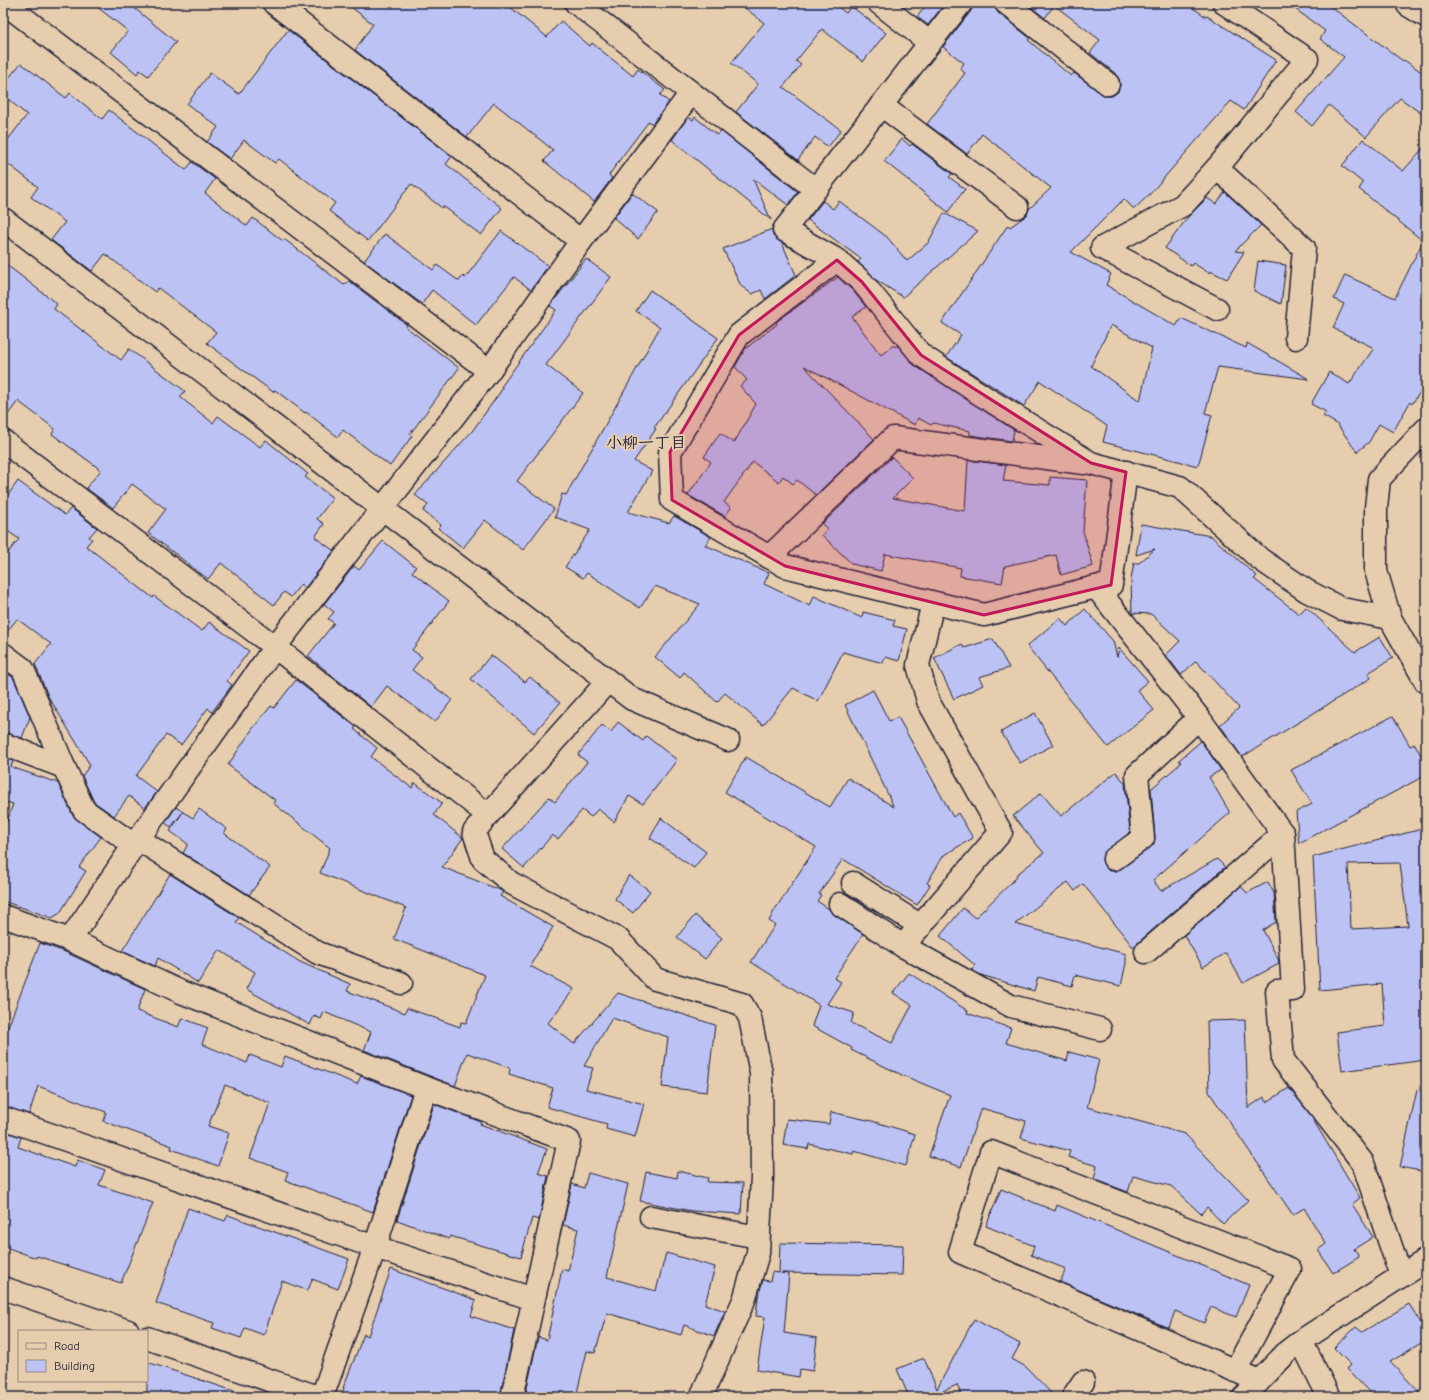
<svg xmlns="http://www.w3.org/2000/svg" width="1429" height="1400" font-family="'Comic Neue','Klee One',sans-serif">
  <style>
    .building { fill: #bcc2f3; stroke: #22223b; fill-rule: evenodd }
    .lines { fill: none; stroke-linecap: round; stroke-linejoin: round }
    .minor-casing { stroke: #22223b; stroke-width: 25 }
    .minor { stroke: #e6cdae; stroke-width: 22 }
    .marked { fill: #c2185b; fill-opacity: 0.2; stroke: #c2185b; stroke-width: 3; stroke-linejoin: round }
    .labels { text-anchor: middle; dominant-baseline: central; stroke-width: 4; stroke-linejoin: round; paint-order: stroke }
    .neighbourhood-label { font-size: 16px; font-weight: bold; fill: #22223b; stroke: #e6cdae }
  </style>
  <rect width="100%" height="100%" fill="#e6cdae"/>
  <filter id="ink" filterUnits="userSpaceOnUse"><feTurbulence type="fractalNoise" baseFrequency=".025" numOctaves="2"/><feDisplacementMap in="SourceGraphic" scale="8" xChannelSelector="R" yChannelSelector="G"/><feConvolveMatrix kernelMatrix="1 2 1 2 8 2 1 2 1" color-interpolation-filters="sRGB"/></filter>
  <g filter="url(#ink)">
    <g class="building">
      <polygon points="92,3 128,3 176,42 148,76 140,70 137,74 111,52 128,31"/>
      <polygon points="346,3 505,3 547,37 561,21 590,46 592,43 633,76 638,69 665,90 660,95 669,102 652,124 649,121 621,158 609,175 612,178 594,202 544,161 553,150 494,103 467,137 355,50 373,24"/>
      <polygon points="739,3 833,3 846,13 851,6 886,33 863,62 822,29 796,61 801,65 783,87 841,130 828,147 815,137 798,160 736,112 758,84 731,63 764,23"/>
      <polygon points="928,3 945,3 928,25 917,17"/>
      <path d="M973,3h21l4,10 32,25 -2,2 43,36 3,-3 32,23h6l6,-4 2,-7 -1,-6 -3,-5 -26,-21 10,-13 -46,-35 -9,13 -19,-15h160l20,14 1,-1 69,44 -32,50 -13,-9 -82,94 -15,14 -10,-10 -53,53 40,22 -5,11 70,41 5,-8 65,30 1,-5 62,36 -91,-12 -13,46 7,2 -14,51 -95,-24 4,-16 -67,-45 -16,25 -78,-49 15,-22 -19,-12 66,-98 2,2 17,-12 2,-6 22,-21 -69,-54 -15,20 -40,-30 38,-51 -5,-4 4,-6 -21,-16 28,-36zM1111,325l41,23 -12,53 -49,-35z"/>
      <polygon points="1287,3 1326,3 1403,61 1404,60 1426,75 1426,117 1400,98 1366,137 1329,105 1312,126 1296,112 1344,57 1320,39 1325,31"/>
      <polygon points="288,30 452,156 446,164 502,208 481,235 443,206 442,208 411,184 368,241 329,211 335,203 279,159 275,163 244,140 230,159 207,142 218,127 187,104 210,73 239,94"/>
      <polygon points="21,63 66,98 70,93 102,119 109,110 186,170 192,162 215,179 205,193 247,226 253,218 283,241 284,239 344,285 349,281 407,325 406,327 459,368 410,434 412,436 390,466 343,430 338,437 306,412 305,413 275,390 273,392 235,364 207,343 216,332 158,288 155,292 105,254 92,271 51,240 65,222 31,197 38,187 3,160 3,146 27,115 3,95 3,85"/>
      <polygon points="688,117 693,120 695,117 717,135 721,131 798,192 788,205 753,179 771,220 672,140"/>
      <polygon points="902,139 910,146 912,144 952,174 949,177 965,189 948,212 884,161"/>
      <polygon points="1363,139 1403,171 1426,145 1426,383 1412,404 1410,402 1393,432 1379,424 1369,442 1357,452 1337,424 1323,416 1326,412 1311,404 1329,372 1349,384 1374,348 1333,328 1344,304 1334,299 1345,275 1395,298 1423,241 1359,189 1363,183 1342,166"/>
      <polygon points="1225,192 1261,225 1235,251 1244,252 1227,279 1210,271 1209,273 1193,263 1191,266 1165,248 1188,217 1207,198 1216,204"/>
      <polygon points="632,193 658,212 638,239 614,218"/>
      <polygon points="823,201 833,209 839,201 887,237 907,261 928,243 944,213 978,231 903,297 876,280 858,262 861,259 808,220"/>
      <polygon points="772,229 773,236 782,243 796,275 765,299 761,290 752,294 741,286 723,249"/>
      <polygon points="501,231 548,266 531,290 514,277 476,325 432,290 422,304 364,261 385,234 433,270 437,265 459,281 463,276 465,278"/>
      <polygon points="586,259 611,277 546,365 583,393 517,481 554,509 523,550 485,520 463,548 438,528 441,525 423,511 428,505 415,495 473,430 503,388 501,387 556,310 550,306"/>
      <polygon points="1258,261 1286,265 1281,304 1254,291"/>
      <polygon points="3,262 57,304 54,309 121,360 129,349 185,391 180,397 213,423 218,416 260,447 266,440 308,474 305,477 333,498 317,519 324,524 315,537 334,551 305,588 301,584 291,597 284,592 274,605 221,563 208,579 148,533 166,509 132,484 113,508 86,488 101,470 52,434 55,429 18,401 3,421"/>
      <polygon points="838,277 853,291 866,307 852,317 881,355 892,346 898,346 914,365 1014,430 1012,441 970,435 970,431 933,423 931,425 918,418 915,425 804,366 874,439 816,495 797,480 793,484 783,476 779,482 753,462 724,502 731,508 725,516 688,495 711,462 704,457 720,433 734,443 756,404 740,386 747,380 735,367 745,349 777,324 776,322"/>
      <polygon points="650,290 718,338 654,428 656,429 634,461 652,471 628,512 669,523 674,516 711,537 705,545 769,573 764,584 810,606 814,596 862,618 863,612 895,620 893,626 907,629 899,661 885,657 883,663 843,652 818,701 793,688 763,725 725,693 717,702 684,672 680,678 655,657 700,604 655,586 640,608 587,573 583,578 565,567 590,530 555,517 562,494 566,495 660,327 636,311"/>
      <polygon points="892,457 913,478 893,498 965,511 968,460 1006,465 1003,481 1050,485 1050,477 1087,480 1083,531 1093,566 1061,575 1056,555 1005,566 1002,583 960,576 961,568 885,554 881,571 852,564 822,535 827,529 822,524"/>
      <polygon points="18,481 65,515 71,508 97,528 89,537 92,539 86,546 153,598 154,596 202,631 209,622 249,651 227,681 232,685 212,712 208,708 181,745 166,735 136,776 157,792 145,808 129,796 114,816 94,802 82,776 90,765 48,696 35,664 51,644 17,619 3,636 3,559 19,539 3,528 3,502"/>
      <polygon points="1141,524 1211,536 1257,576 1254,579 1299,614 1306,607 1355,652 1380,637 1393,658 1368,673 1371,678 1242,757 1220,725 1239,708 1196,661 1181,675 1166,655 1180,641 1151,614 1132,613 1131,579 1134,563 1139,563 1155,549 1136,555"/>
      <polygon points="383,541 416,567 412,572 449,601 412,650 422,657 412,670 452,700 435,722 387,686 371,707 308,656 334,623 328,619 334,612 324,604 354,566 359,570"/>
      <polygon points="1085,609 1113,641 1117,657 1119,648 1148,681 1137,690 1154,710 1108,747 1027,646 1060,618 1067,626"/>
      <polygon points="993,639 1009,668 979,677 983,685 954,699 934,658 962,644 964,648"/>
      <polygon points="491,655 525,682 530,677 560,703 534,733 471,679"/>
      <polygon points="3,672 13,677 30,717 22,738 3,732"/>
      <polygon points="296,680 356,727 354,729 377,748 371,757 412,788 415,783 442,803 434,815 463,838 442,867 500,890 503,892 500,896 553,927 530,966 574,989 548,1023 574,1044 618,993 715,1025 707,1092 662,1087 668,1037 612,1018 584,1066 593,1068 586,1089 644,1104 635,1137 606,1129 607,1124 547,1107 553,1088 509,1074 510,1068 467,1053 455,1086 364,1050 371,1032 324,1012 321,1019 314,1016 310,1025 246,989 255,972 219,950 198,983 158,958 155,966 122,951 170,874 239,918 236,922 300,962 350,984 347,991 405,1013 407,1008 460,1027 461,1022 466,1023 485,975 394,939 406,908 320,873 330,848 273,803 275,800 228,765 253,728 271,706 274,708"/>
      <polygon points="873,690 889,721 898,717 953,817 958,813 973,838 944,855 927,883 930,885 917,905 843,859 819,894 821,895 817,901 829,909 833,914 863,934 834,978 841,982 827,1004 854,1013 851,1023 892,1043 912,1005 893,993 909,973 968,1011 967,1013 1011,1028 1006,1043 1067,1061 1069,1052 1099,1060 1087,1107 1185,1134 1248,1200 1223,1224 1207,1207 1201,1214 1171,1186 1133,1176 1128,1192 1094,1179 1097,1166 1068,1157 1070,1151 1021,1138 1026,1121 981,1108 961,1167 929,1156 950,1095 902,1075 851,1050 852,1048 812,1026 819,1005 751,962 775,925 769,921 774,911 816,847 725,792 746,757 830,807 848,778 894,807 845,705"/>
      <polygon points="1035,713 1053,745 1020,763 1001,732"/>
      <polygon points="1393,716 1410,746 1415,744 1426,765 1426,775 1299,843 1296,812 1312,804 1291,770"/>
      <polygon points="618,722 643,741 646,736 677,760 643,804 629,796 614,822 598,809 591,817 582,810 558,839 552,835 524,868 502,849 549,797 555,802 587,762 578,755 602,725 611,732"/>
      <polygon points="1201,741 1221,770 1209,777 1230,813 1153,880 1161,891 1217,859 1225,867 1133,947 1083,884 1075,891 1068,882 1015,924 1126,954 1126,963 1121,986 1075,975 1072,986 1038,977 1034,991 981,975 972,970 975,965 940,936 963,908 975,918 1017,877 1016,875 1044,853 1013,816 1041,793 1061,816 1116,772 1125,783 1130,832 1103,854 1102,860 1104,866 1109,871 1115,871 1121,869 1150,848 1154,843 1155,837 1151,789 1181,763 1179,760"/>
      <polygon points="3,757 13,761 11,767 58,783 73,816 101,837 79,867 86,871 60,913 52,918 3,901 3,833 13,804 3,801"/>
      <polygon points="176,807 183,812 171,827 165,823"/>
      <polygon points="199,809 227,829 224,833 270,867 249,895 183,853 188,844 170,831 183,812 193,818"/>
      <polygon points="661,818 706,852 694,868 650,838"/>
      <path d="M1426,828v232l-84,11 -5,-39 48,-6 -3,-42 -62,6 -7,-133zM1400,863l8,63 -57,3 -3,-65z"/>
      <polygon points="629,875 650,891 633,913 615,899"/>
      <polygon points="1268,882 1274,893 1276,922 1263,930 1278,959 1279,964 1243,983 1226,953 1203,967 1184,935 1241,886 1247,893"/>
      <polygon points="695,915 722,938 705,959 677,937"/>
      <polygon points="40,943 65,952 145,989 137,1011 178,1027 182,1018 208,1028 202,1044 247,1063 250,1055 281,1067 285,1056 357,1084 361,1076 411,1095 373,1212 285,1180 288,1172 250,1158 270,1103 225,1085 208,1126 229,1133 218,1166 171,1149 172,1146 103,1121 106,1112 38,1086 29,1114 3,1106 3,1040"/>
      <polygon points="1245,1020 1248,1108 1264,1097 1267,1102 1289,1088 1309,1113 1360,1198 1352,1204 1373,1237 1354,1249 1359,1257 1333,1273 1318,1250 1326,1244 1304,1208 1293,1215 1209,1092 1207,1021"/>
      <polygon points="1417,1090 1426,1091 1426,1172 1400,1167"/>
      <polygon points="434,1104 481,1122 480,1124 547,1149 538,1173 548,1176 539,1220 532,1218 521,1257 450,1236 449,1239 397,1220"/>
      <polygon points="831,1112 872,1121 915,1134 906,1166 854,1151 853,1154 809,1144 808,1149 783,1145 787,1119 829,1124"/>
      <polygon points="3,1131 21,1137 18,1147 75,1167 77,1160 105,1170 99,1185 153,1203 121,1283 37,1256 36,1258 3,1246"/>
      <polygon points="678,1171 708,1178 707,1182 743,1183 741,1214 692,1211 640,1201 646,1172 677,1178"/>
      <polygon points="588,1173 628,1184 607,1277 656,1291 666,1253 715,1267 705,1304 725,1311 714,1336 684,1325 681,1335 607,1313 595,1353 587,1351 576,1397 525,1397 538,1337 547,1340 562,1269 568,1271 578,1229 563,1225 572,1184 584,1188"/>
      <polygon points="1001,1189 1055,1211 1057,1205 1249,1285 1236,1317 1211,1307 1204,1323 1175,1311 1169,1328 1060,1282 1066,1269 1031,1255 1034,1246 986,1226"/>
      <polygon points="188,1208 225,1221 228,1215 349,1259 338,1289 312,1279 308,1291 282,1281 264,1335 245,1328 241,1338 212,1328 214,1323 156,1303"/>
      <polygon points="780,1243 903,1245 902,1275 781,1273 789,1274 784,1333 817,1338 813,1371 800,1369 799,1377 757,1370 765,1317 756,1316 758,1297 763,1280 770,1281 772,1272 779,1273"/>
      <polygon points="391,1269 476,1300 471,1316 514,1330 500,1397 341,1397 344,1388 343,1388 364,1334 368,1336"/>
      <polygon points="1409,1304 1426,1331 1426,1340 1390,1362 1424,1397 1374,1397 1347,1369 1351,1365 1334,1348 1356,1327 1362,1332"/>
      <polygon points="974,1319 1020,1344 1012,1359 1026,1367 1055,1397 962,1397 957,1385 938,1393 940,1397 909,1397 897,1369 924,1358 937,1389"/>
      <polygon points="147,1362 240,1393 240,1397 147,1397"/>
    </g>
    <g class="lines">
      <defs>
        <g id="minor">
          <polyline points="4,3 489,371"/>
          <polyline points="274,3 581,241"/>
          <polyline points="576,3 815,189"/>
          <polyline points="879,3 930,43"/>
          <polyline points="961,3 784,230 837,260 862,282 921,355 983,396 1091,463 1180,487 1260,559 1307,591 1342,609 1390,618"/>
          <polyline points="1006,3 1108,84"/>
          <polyline points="1408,5 1426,16"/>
          <polyline points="881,105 1017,207"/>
          <polyline points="1217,168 1304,248 1296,338"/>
          <polyline points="3,219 632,699 728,740"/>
          <polyline points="837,260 739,335 670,452 672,500 785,566 984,615 1096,587 1111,585 1126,472"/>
          <polyline points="1217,309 1102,248 1183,205 1217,168 1307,59 1224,3"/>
          <polyline points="1426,429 1379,479 1376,508 1376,571 1390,618 1426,682"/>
          <polyline points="3,441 275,647 488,815 474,832 483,859 511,883 618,939 655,979 742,1004 750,1018 761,1073 762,1177 758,1253 744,1300 701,1397"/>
          <polyline points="769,557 893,438 1084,463"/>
          <polyline points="1096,587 1199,718 1283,834 1293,990 1277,991 1283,1060 1363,1163 1401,1276"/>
          <polyline points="933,603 918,665 928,701 1001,832 903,946 1011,1006 1100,1029"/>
          <polyline points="3,654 23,669 64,767 84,810 134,845 275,647 489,371 581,241 691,93"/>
          <polyline points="3,744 64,767"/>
          <polyline points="488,815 608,681"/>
          <polyline points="138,839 318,953 401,983"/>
          <polyline points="1114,859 1143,838 1137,775 1199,718"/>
          <polyline points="853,883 921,926"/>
          <polyline points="840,904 903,946"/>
          <polyline points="3,916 70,940 181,992 426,1088 569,1141 512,1397"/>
          <polyline points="70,940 134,845"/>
          <polyline points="1146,952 1283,834"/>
          <polyline points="3,1118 375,1247 533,1299"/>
          <polyline points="651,1217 758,1237"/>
          <polyline points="3,1288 128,1331"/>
          <polyline points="147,1338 318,1397"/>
          <polyline points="1301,1341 1329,1397"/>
          <polyline points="1235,1371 1290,1269 991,1152 960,1252 1259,1381"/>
          <polyline points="322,1397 375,1247 426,1088"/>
          <polyline points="1073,1397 1083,1382"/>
          <polyline points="1244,1397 1288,1351 1301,1341 1426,1260"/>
        </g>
      </defs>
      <use href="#minor" class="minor-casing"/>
      <use href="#minor" class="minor"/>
    </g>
  </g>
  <path class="marked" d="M837,260l25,22 59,73 170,108 35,9 -15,113 -127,30 -199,-49 -113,-66 -2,-48 69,-117z"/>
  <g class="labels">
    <g class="neighbourhood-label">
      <text x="646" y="443">小柳一丁目</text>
    </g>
  </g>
  <rect width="1429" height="1400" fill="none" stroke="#e6cdae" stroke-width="16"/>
  <rect x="8" y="8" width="1413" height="1384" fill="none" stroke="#22223b" stroke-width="1.5" filter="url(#ink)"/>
  <rect x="18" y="1330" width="130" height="52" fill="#e6cdae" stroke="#988980"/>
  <rect x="26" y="1343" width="20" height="6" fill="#e6cdae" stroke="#988980"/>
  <text x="54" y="1350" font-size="12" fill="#22223b">Road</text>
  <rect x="26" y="1360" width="20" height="12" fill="#bcc2f3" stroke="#988980"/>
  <text x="54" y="1370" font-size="12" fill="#22223b">Building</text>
</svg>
